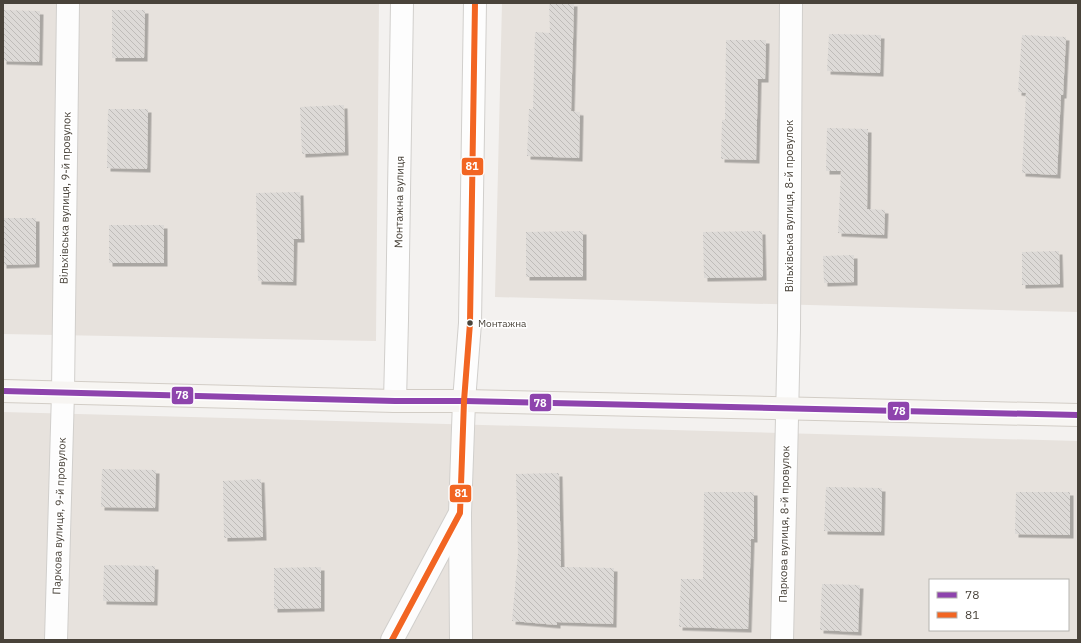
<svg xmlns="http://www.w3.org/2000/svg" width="1081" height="643" font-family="'IBM Plex Sans',sans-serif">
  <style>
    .residential { fill: #e7e2dd; fill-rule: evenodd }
    .building { fill: url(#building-back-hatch); filter: url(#shadow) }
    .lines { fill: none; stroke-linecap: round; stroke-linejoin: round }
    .street-casing { stroke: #d1cfcc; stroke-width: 24 }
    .secondary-casing { stroke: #d2cdc6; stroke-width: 24 }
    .street { stroke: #fdfdfd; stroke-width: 22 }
    .secondary { stroke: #f7f5f2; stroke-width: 22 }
    .bus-1-casing { stroke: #fff; stroke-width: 9 }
    .bus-2-casing { stroke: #fff; stroke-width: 9 }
    .bus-1 { stroke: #8e44ad; stroke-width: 6 }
    .bus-2 { stroke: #f26522; stroke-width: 6 }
    .bus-dot { fill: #49433a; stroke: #fff; stroke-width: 1.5 }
    .labels { text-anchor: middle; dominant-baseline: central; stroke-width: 3; stroke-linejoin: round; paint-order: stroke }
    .bus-label { font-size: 10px; fill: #49433a; stroke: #fff; text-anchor: start }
    .street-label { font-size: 11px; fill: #49433a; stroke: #fff }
    .line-badge { stroke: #fff; stroke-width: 1.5 }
    .badge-label { font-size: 11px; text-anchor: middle; font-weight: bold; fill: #fff }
  </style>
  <defs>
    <pattern id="building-back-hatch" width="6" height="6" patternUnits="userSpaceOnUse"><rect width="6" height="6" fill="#dddad7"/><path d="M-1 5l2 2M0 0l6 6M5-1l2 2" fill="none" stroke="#bfbcb9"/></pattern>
    <filter id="shadow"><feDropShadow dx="3.5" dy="3.5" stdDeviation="0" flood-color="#0004"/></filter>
  </defs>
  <rect width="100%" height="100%" fill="#f3f1ef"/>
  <g class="residential">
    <polygon points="3,3 379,3 376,341 3,334"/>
    <polygon points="502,3 1078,3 1078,312 495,297"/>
    <path d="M3,412l1075,29v199h-1075zM930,580h138v50h-138z"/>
  </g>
  <g class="building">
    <polygon points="549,3 574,3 571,111 580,112 579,158 527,156 529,109 533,109 535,32 550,33"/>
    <polygon points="3,10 40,11 39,62 3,61"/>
    <polygon points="112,10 145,10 144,58 112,58"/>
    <polygon points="829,34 881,35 880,73 827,71"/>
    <polygon points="1022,35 1066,37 1063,95 1061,95 1057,175 1022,173 1026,93 1018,92"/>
    <polygon points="726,40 766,40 765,79 758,79 756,160 721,159 722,120 725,120"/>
    <polygon points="344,105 345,152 302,154 300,107"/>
    <polygon points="108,109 148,109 147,169 107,168"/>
    <polygon points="827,128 868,129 867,209 885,210 884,235 838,233 841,171 826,171"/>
    <polygon points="300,192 301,239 294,239 293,282 258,281 256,193"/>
    <polygon points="3,218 36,218 36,264 3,265"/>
    <rect x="109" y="225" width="55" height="38"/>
    <polygon points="583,231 583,277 526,277 526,232"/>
    <polygon points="762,231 763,277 704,278 703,232"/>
    <polygon points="1059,251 1060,284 1022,285 1022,252"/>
    <polygon points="854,255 854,282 824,283 823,256"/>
    <polygon points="102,469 156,470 155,508 101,507"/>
    <polygon points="559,473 561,567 614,568 613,624 557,622 557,625 512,621 518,554 516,474"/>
    <polygon points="261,479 263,537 224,538 223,481"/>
    <polygon points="826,487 882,488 881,532 824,531"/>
    <polygon points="704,492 754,492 754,539 751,539 748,629 679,627 681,579 703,579"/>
    <polygon points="1016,492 1070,492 1070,535 1015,534"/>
    <polygon points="104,565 155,566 154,602 103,601"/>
    <polygon points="321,567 321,608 274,609 274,568"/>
    <polygon points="822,584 860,585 858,632 820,630"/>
  </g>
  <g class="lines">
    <defs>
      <g id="street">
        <polyline points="395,401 397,320 402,3"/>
        <polyline points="460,516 461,640"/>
        <polyline points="56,640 63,392 68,3"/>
        <polyline points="392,640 460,513 464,401 470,323 475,3"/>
        <polyline points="782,640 789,329 791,3"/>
      </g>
      <polyline id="secondary" points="3,391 395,401 464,401 1078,415"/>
    </defs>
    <use href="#street" class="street-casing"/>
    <use href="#secondary" class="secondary-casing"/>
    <use href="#street" class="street"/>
    <use href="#secondary" class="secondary"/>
    <defs>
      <polyline id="bus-1" points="3,391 395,401 464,401 1078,415"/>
      <polyline id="bus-2" points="392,640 460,513 464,401 470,323 475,3"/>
    </defs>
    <use href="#bus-1" class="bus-1-casing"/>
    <use href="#bus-2" class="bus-2-casing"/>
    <use href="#bus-1" class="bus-1"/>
    <use href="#bus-2" class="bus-2"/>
  </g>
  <circle class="bus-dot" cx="470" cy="323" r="3.5"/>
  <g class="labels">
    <g class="bus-label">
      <text x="478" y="323">Монтажна</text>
    </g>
    <g class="street-label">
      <text transform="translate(65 198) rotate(-89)">Вільхівська вулиця, 9-й провулок</text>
      <text transform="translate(399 202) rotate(-89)">Монтажна вулиця</text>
      <text transform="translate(789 206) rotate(-90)">Вільхівська вулиця, 8-й провулок</text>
      <text transform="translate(59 516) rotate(-88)">Паркова вулиця, 9-й провулок</text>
      <text transform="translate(784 524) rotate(-89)">Паркова вулиця, 8-й провулок</text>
    </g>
  </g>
  <g class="line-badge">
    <rect x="461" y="157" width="23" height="19" rx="4" fill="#f26522"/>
    <rect x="171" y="386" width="23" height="19" rx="4" fill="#8e44ad"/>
    <rect x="529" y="393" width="23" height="19" rx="4" fill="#8e44ad"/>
    <rect x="887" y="401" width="23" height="20" rx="4" fill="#8e44ad"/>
    <rect x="449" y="484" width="23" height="19" rx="4" fill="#f26522"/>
  </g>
  <g class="badge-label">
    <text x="472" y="170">81</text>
    <text x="182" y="399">78</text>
    <text x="540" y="407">78</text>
    <text x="899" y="415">78</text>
    <text x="461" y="497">81</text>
  </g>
  <rect width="1081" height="643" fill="none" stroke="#49433a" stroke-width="8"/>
  <rect x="929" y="579" width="140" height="52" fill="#ffffff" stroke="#b6b4b0"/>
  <rect x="937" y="592" width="20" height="6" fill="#8e44ad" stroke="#b6b4b0"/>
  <text x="965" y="599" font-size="12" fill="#49433a">78</text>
  <rect x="937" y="612" width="20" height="6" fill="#f26522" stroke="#b6b4b0"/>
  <text x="965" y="619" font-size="12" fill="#49433a">81</text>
</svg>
